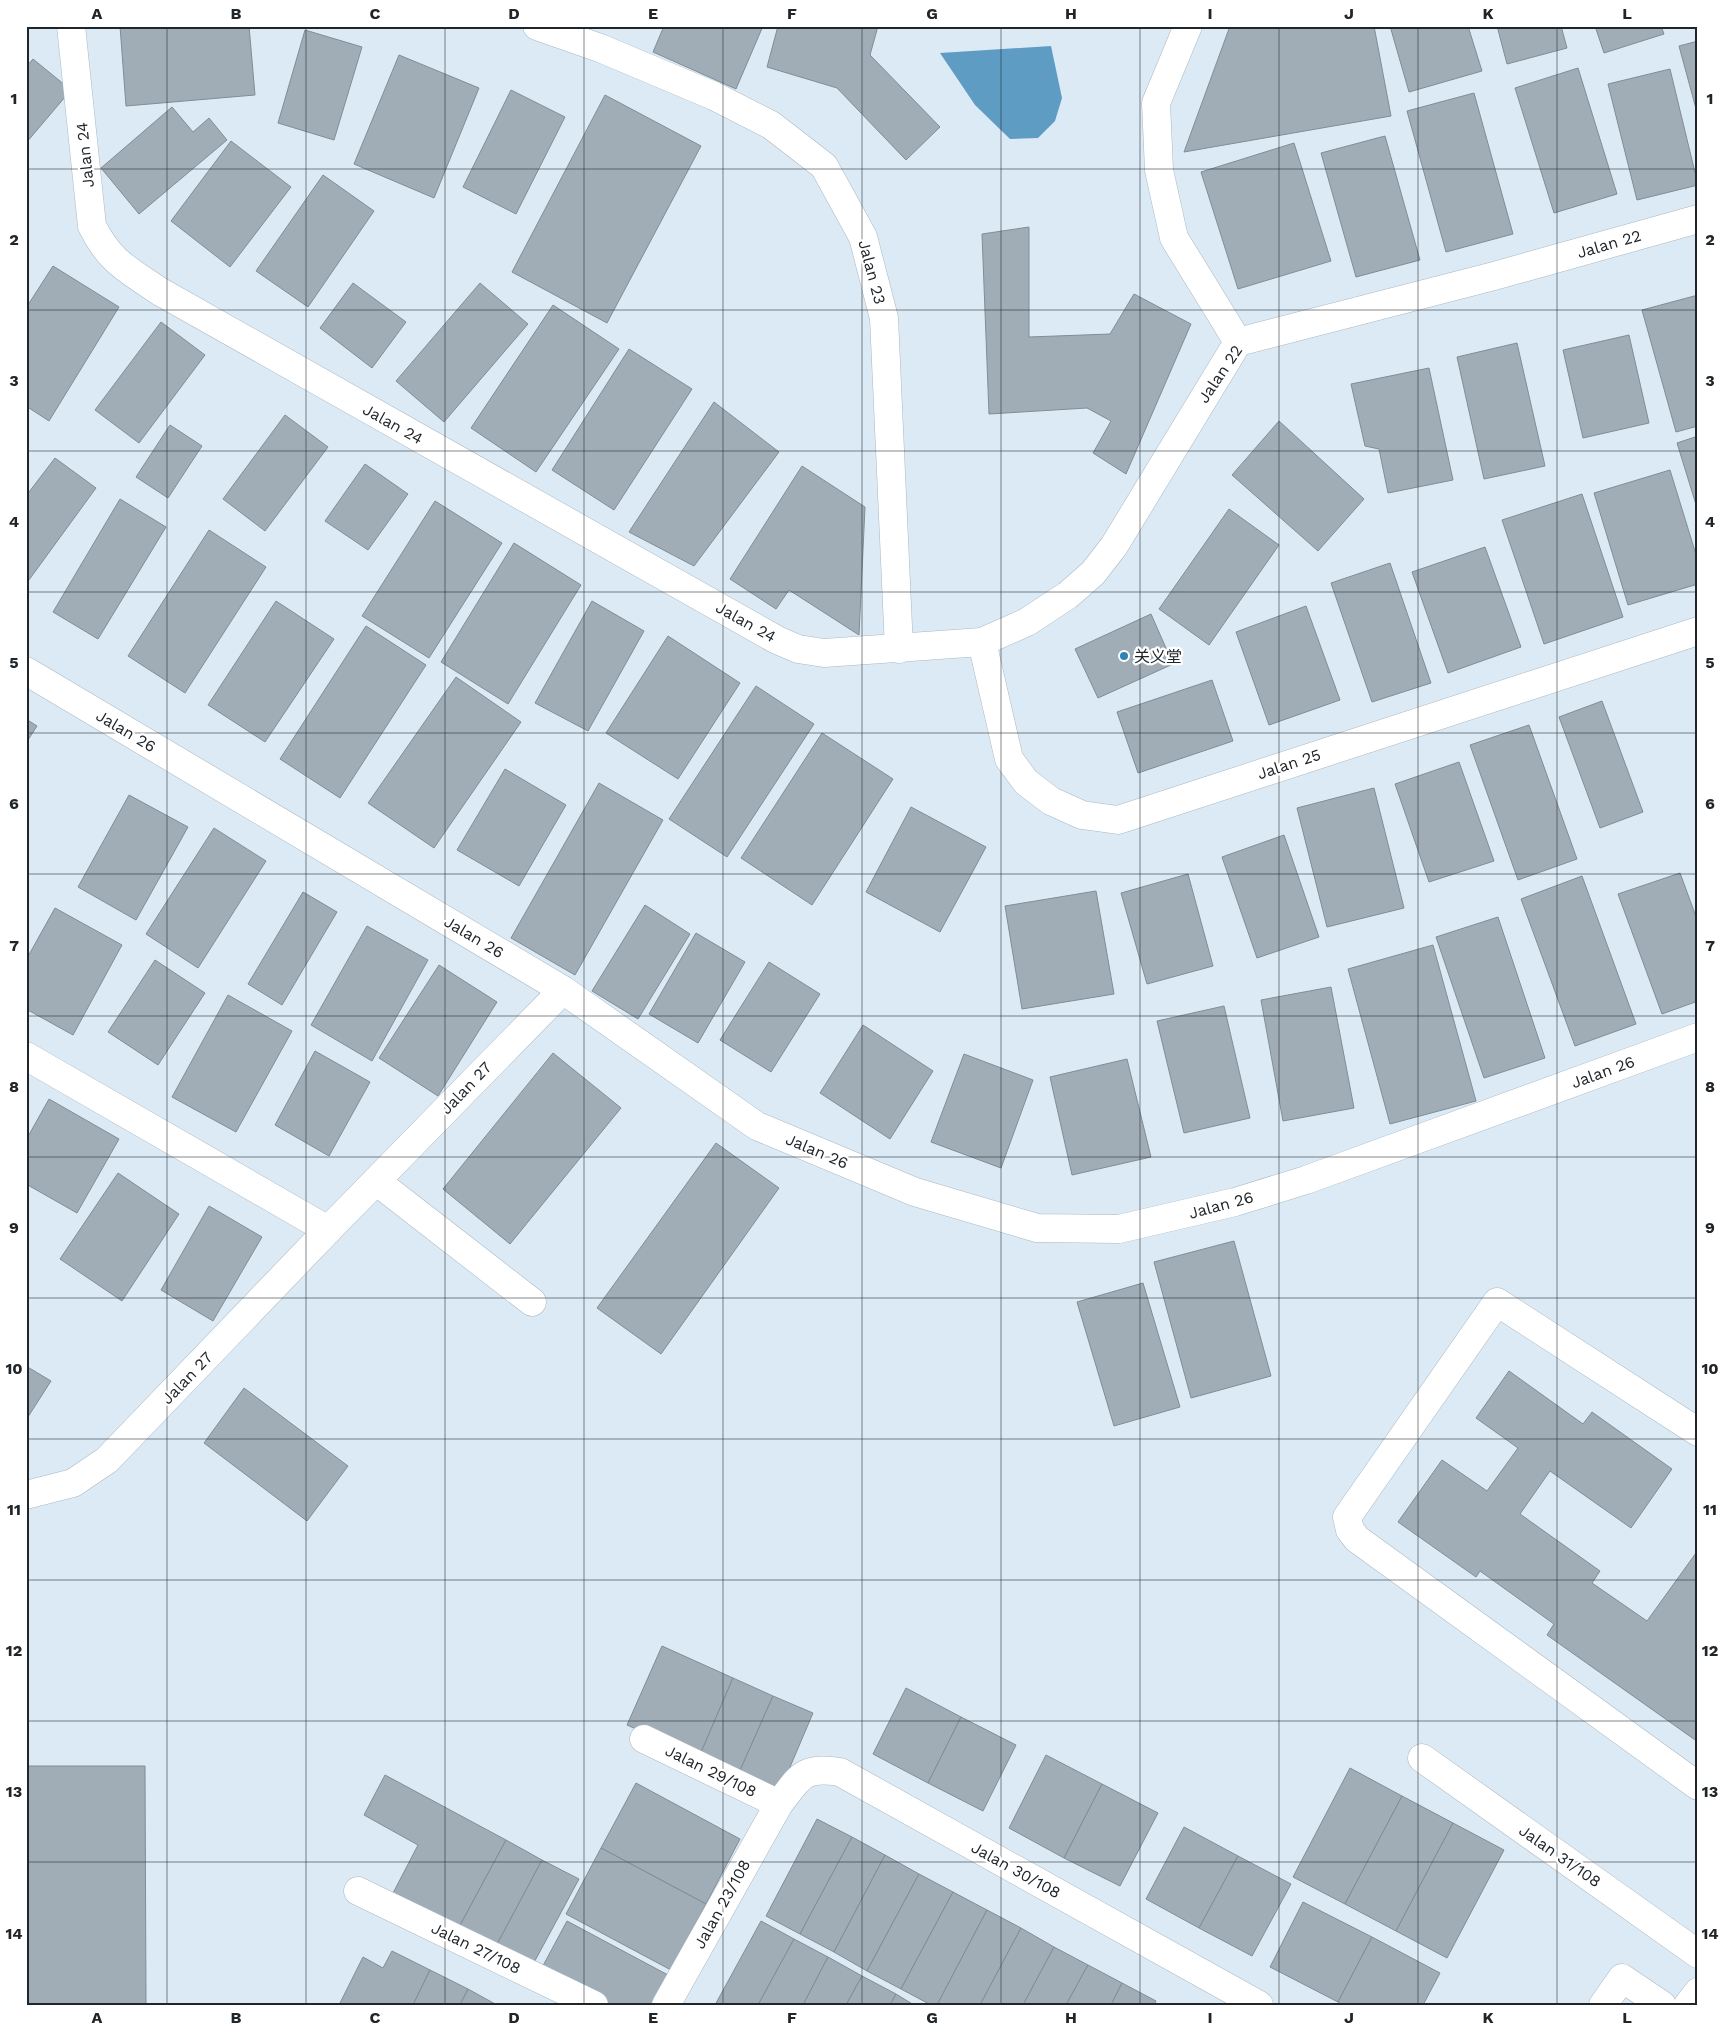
<svg xmlns="http://www.w3.org/2000/svg" width="1724" height="2031" font-family="'Work Sans','Noto Sans SC',sans-serif">
  <style>
    .water { fill: #5f9cc4 }
    .building { fill: #a0adb7; stroke: #808d97 }
    .lines { fill: none; stroke-linecap: round; stroke-linejoin: round }
    .minor-casing { stroke: #aab8c2; stroke-width: 29 }
    .minor { stroke: #fff; stroke-width: 28 }
    .grid { fill: none; stroke: #202529; stroke-width: 1; stroke-opacity: 0.55 }
    .poi-dot { fill: #3082b3; stroke: #fff; stroke-width: 2 }
    .labels { text-anchor: middle; dominant-baseline: central; stroke-width: 4.5; stroke-linejoin: round; paint-order: stroke }
    .street-label { font-size: 16px; fill: #202529; stroke: #fff }
    .poi-label { font-size: 16px; fill: #202529; stroke: #fff; text-anchor: start }
    .neatline { fill: none; stroke: #202529; stroke-width: 2 }
    .grid-label { font-size: 16px; text-anchor: middle; font-weight: bold; fill: #202529 }
  </style>
  <rect width="100%" height="100%" fill="#dceaf5"/>
  <polygon class="water" points="1051,46 1062,98 1055,121 1038,138 1010,139 975,105 940,53"/>
  <g class="building">
    <polygon points="120,26 249,26 255,95 126,106"/>
    <polygon points="664,26 763,26 736,89 653,52"/>
    <polygon points="778,26 878,26 870,55 940,127 906,160 837,88 767,67"/>
    <polygon points="1230,26 1374,26 1391,116 1184,152"/>
    <polygon points="1390,26 1468,26 1482,71 1409,92"/>
    <polygon points="1497,26 1561,26 1567,48 1507,64"/>
    <polygon points="1595,26 1661,26 1664,34 1604,53"/>
    <polygon points="305,30 362,47 334,140 278,123"/>
    <polygon points="1698,41 1698,116 1679,46"/>
    <polygon points="399,55 479,88 434,198 354,164"/>
    <polygon points="33,59 71,90 26,143 26,67"/>
    <polygon points="1578,68 1617,194 1554,213 1515,88"/>
    <polygon points="1670,69 1698,185 1637,200 1608,84"/>
    <polygon points="511,90 565,117 516,214 463,187"/>
    <polygon points="1474,93 1513,234 1446,252 1407,111"/>
    <polygon points="605,95 701,146 607,323 512,272"/>
    <polygon points="172,107 193,132 209,118 227,140 139,214 101,168"/>
    <polygon points="1385,136 1420,260 1356,277 1321,153"/>
    <polygon points="231,141 291,187 230,267 171,221"/>
    <polygon points="1294,143 1331,261 1238,289 1201,172"/>
    <polygon points="323,175 374,211 308,307 256,271"/>
    <polygon points="1029,227 1029,337 1110,334 1134,294 1191,324 1126,474 1093,453 1111,421 1087,408 989,414 982,234"/>
    <polygon points="53,266 119,307 49,421 26,406 26,308"/>
    <polygon points="353,283 406,322 372,368 320,328"/>
    <polygon points="480,283 528,324 444,422 396,381"/>
    <polygon points="1698,295 1698,426 1676,432 1642,310"/>
    <polygon points="553,305 619,349 536,472 471,428"/>
    <polygon points="161,322 205,355 139,443 95,410"/>
    <polygon points="1629,335 1649,423 1583,438 1563,350"/>
    <polygon points="1517,343 1545,466 1484,479 1457,357"/>
    <polygon points="629,349 692,389 614,510 552,470"/>
    <polygon points="1429,368 1453,480 1388,493 1379,449 1365,446 1351,384"/>
    <polygon points="714,402 779,452 694,566 629,532"/>
    <polygon points="285,415 328,447 265,531 223,499"/>
    <polygon points="1279,421 1364,499 1318,551 1232,475"/>
    <polygon points="170,425 202,446 168,498 136,477"/>
    <polygon points="1698,436 1698,511 1677,443"/>
    <polygon points="55,458 96,488 26,584 26,496"/>
    <polygon points="365,464 408,494 368,550 325,521"/>
    <polygon points="802,466 865,507 859,635 789,590 776,609 730,579"/>
    <polygon points="1670,470 1698,561 1698,584 1628,605 1594,493"/>
    <polygon points="1582,494 1623,617 1544,644 1502,520"/>
    <polygon points="120,499 166,527 98,639 53,612"/>
    <polygon points="435,501 502,543 429,658 362,616"/>
    <polygon points="1229,509 1279,545 1209,645 1159,609"/>
    <polygon points="209,530 266,567 185,693 128,656"/>
    <polygon points="514,543 581,585 508,704 441,662"/>
    <polygon points="1485,547 1521,647 1448,673 1412,572"/>
    <polygon points="1390,563 1431,683 1372,702 1331,583"/>
    <polygon points="276,601 334,639 265,742 208,705"/>
    <polygon points="592,601 644,631 588,731 535,703"/>
    <polygon points="1306,606 1340,700 1269,725 1236,632"/>
    <polygon points="1151,614 1173,664 1098,698 1075,649"/>
    <polygon points="366,626 426,665 340,798 280,759"/>
    <polygon points="668,636 740,683 678,779 606,733"/>
    <polygon points="456,677 521,722 434,848 368,803"/>
    <polygon points="1212,680 1233,741 1138,773 1117,712"/>
    <polygon points="756,686 814,724 727,857 669,819"/>
    <polygon points="1602,701 1643,812 1600,828 1559,717"/>
    <polygon points="26,719 37,726 26,743"/>
    <polygon points="1529,725 1577,859 1518,880 1470,745"/>
    <polygon points="822,733 893,779 812,905 741,858"/>
    <polygon points="1459,762 1494,861 1429,882 1395,784"/>
    <polygon points="505,769 566,805 519,886 457,850"/>
    <polygon points="599,783 663,820 575,975 511,938"/>
    <polygon points="1374,788 1404,908 1327,927 1297,808"/>
    <polygon points="129,795 188,827 136,920 78,887"/>
    <polygon points="911,807 986,847 940,932 866,892"/>
    <polygon points="214,828 266,861 198,968 146,934"/>
    <polygon points="1284,835 1319,937 1257,958 1222,857"/>
    <polygon points="1680,873 1698,922 1698,1001 1662,1014 1618,894"/>
    <polygon points="1188,874 1213,966 1147,984 1121,893"/>
    <polygon points="1582,876 1636,1024 1575,1046 1521,899"/>
    <polygon points="1096,891 1114,994 1022,1009 1005,906"/>
    <polygon points="303,892 337,912 282,1005 248,984"/>
    <polygon points="645,905 690,934 638,1019 592,991"/>
    <polygon points="55,908 122,945 73,1035 26,1009 26,960"/>
    <polygon points="1498,917 1545,1058 1484,1078 1436,937"/>
    <polygon points="367,926 428,960 372,1061 311,1025"/>
    <polygon points="696,933 745,962 698,1043 649,1014"/>
    <polygon points="1433,945 1476,1101 1390,1124 1348,969"/>
    <polygon points="155,960 205,993 158,1065 108,1032"/>
    <polygon points="769,962 820,994 771,1072 720,1040"/>
    <polygon points="439,965 497,1002 438,1096 379,1058"/>
    <polygon points="1331,987 1354,1108 1283,1121 1261,1000"/>
    <polygon points="228,995 292,1031 236,1132 172,1097"/>
    <polygon points="1224,1006 1250,1118 1184,1133 1157,1021"/>
    <polygon points="863,1025 933,1071 890,1139 820,1093"/>
    <polygon points="315,1051 370,1082 329,1156 275,1125"/>
    <polygon points="553,1053 621,1108 510,1244 443,1189"/>
    <polygon points="964,1054 1033,1080 1001,1168 931,1142"/>
    <polygon points="1127,1059 1151,1157 1072,1175 1050,1077"/>
    <polygon points="49,1099 119,1139 77,1213 26,1184 26,1140"/>
    <polygon points="716,1143 779,1188 661,1354 597,1308"/>
    <polygon points="118,1173 179,1214 122,1301 60,1259"/>
    <polygon points="209,1206 262,1237 213,1321 161,1290"/>
    <polygon points="1234,1241 1271,1376 1191,1398 1154,1262"/>
    <polygon points="1143,1283 1180,1407 1114,1426 1077,1302"/>
    <polygon points="26,1366 51,1381 26,1420"/>
    <polygon points="1509,1371 1583,1424 1592,1412 1672,1469 1631,1528 1550,1471 1520,1514 1600,1571 1592,1583 1647,1621 1696,1553 1698,1554 1698,1742 1547,1635 1554,1624 1480,1571 1476,1577 1398,1522 1442,1460 1487,1491 1518,1448 1476,1418"/>
    <polygon points="244,1388 348,1466 307,1521 204,1443"/>
    <polygon points="662,1646 733,1678 699,1757 627,1725"/>
    <polygon points="733,1678 773,1696 738,1775 699,1757"/>
    <polygon points="906,1688 961,1717 928,1783 873,1754"/>
    <polygon points="773,1696 813,1713 779,1793 738,1775"/>
    <polygon points="961,1717 1016,1745 983,1811 928,1783"/>
    <polygon points="1046,1755 1102,1784 1064,1858 1009,1828"/>
    <polygon points="26,1766 145,1766 146,2005 26,2005"/>
    <polygon points="1350,1768 1402,1796 1345,1904 1293,1877"/>
    <polygon points="385,1775 506,1840 457,1931 392,1895 418,1845 364,1815"/>
    <polygon points="636,1783 740,1839 706,1904 601,1848"/>
    <polygon points="1102,1784 1158,1813 1120,1886 1064,1858"/>
    <polygon points="1402,1796 1453,1823 1396,1931 1345,1904"/>
    <polygon points="817,1819 852,1837 800,1934 766,1916"/>
    <polygon points="1453,1823 1504,1850 1447,1958 1396,1931"/>
    <polygon points="1184,1827 1238,1856 1199,1928 1146,1899"/>
    <polygon points="852,1837 885,1855 834,1952 800,1934"/>
    <polygon points="506,1840 542,1860 494,1950 457,1931"/>
    <polygon points="601,1848 706,1904 671,1970 566,1914"/>
    <polygon points="885,1855 919,1874 867,1971 834,1952"/>
    <polygon points="1238,1856 1291,1884 1252,1956 1199,1928"/>
    <polygon points="542,1860 579,1879 530,1970 494,1950"/>
    <polygon points="919,1874 953,1892 901,1989 867,1971"/>
    <polygon points="953,1892 987,1910 937,2005 931,2005 901,1989"/>
    <polygon points="1303,1902 1372,1937 1338,2002 1270,1967"/>
    <polygon points="987,1910 1021,1928 980,2005 937,2005"/>
    <polygon points="567,1921 668,1975 652,2005 562,2005 531,1988"/>
    <polygon points="761,1921 794,1939 758,2005 715,2005"/>
    <polygon points="1021,1928 1054,1947 1023,2005 980,2005"/>
    <polygon points="1372,1937 1440,1973 1423,2005 1343,2005 1338,2002"/>
    <polygon points="794,1939 828,1957 803,2005 758,2005"/>
    <polygon points="1054,1947 1088,1965 1066,2005 1023,2005"/>
    <polygon points="392,1951 430,1970 413,2005 339,2005 363,1957 383,1968"/>
    <polygon points="828,1957 862,1976 846,2005 803,2005"/>
    <polygon points="1088,1965 1122,1983 1111,2005 1066,2005"/>
    <polygon points="430,1970 468,1989 460,2005 413,2005"/>
    <polygon points="862,1976 896,1994 890,2005 846,2005"/>
    <polygon points="1122,1983 1156,2001 1154,2005 1111,2005"/>
    <polygon points="468,1989 497,2005 460,2005"/>
    <polygon points="896,1994 914,2005 890,2005"/>
  </g>
  <g class="lines">
    <defs>
      <g id="minor">
        <path d="M71,26l21,200c18,36 35,43 67,65l618,349 21,9 26,4 158,-11 45,-20 41,-27 25,-22 21,-27 124,-204 256,-66 204,-57"/>
        <polyline points="537,26 600,48 714,96 771,125 824,166 863,237 884,318 899,649"/>
        <polyline points="1188,26 1156,103 1159,170 1174,238 1238,342"/>
        <polyline points="982,642 1009,759 1026,782 1051,801 1082,815 1118,820 1698,631"/>
        <polyline points="26,671 563,990 757,1126 915,1192 1037,1228 1119,1229 1235,1202 1306,1180 1698,1037"/>
        <polyline points="26,1056 328,1230"/>
        <polyline points="376,1181 532,1302"/>
        <polyline points="1698,1432 1497,1302 1347,1517 1350,1530 1357,1539 1698,1786"/>
        <polyline points="26,1495 73,1483 107,1460 328,1230 563,990"/>
        <polyline points="644,1739 779,1804"/>
        <polyline points="1422,1758 1698,1954"/>
        <polyline points="358,1891 594,2005"/>
        <path d="M666,2005l113,-201c21,-27 23,-38 61,-32l419,233"/>
        <polyline points="1603,2005 1622,1978 1662,2005"/>
        <polyline points="1688,2005 1698,1992"/>
      </g>
    </defs>
    <use href="#minor" class="minor-casing"/>
    <use href="#minor" class="minor"/>
  </g>
  <path class="grid" d="M167,26v1979M306,26v1979M445,26v1979M584,26v1979M723,26v1979M862,26v1979M1001,26v1979M1140,26v1979M1279,26v1979M1418,26v1979M1557,26v1979M26,169h1672M26,310h1672M26,451h1672M26,592h1672M26,733h1672M26,874h1672M26,1016h1672M26,1157h1672M26,1298h1672M26,1439h1672M26,1580h1672M26,1721h1672M26,1862h1672"/>
  <circle class="poi-dot" cx="1124" cy="656" r="5"/>
  <g class="labels">
    <g class="street-label">
      <text transform="translate(85 155) rotate(-96)">Jalan 24</text>
      <text transform="translate(1609 244) rotate(-16)">Jalan 22</text>
      <text transform="translate(872 272) rotate(75)">Jalan 23</text>
      <text transform="translate(1220 374) rotate(-56)">Jalan 22</text>
      <text transform="translate(393 424) rotate(29)">Jalan 24</text>
      <text transform="translate(746 622) rotate(29)">Jalan 24</text>
      <text transform="translate(126 731) rotate(31)">Jalan 26</text>
      <text transform="translate(1289 764) rotate(-18)">Jalan 25</text>
      <text transform="translate(474 937) rotate(31)">Jalan 26</text>
      <text transform="translate(1603 1072) rotate(-20)">Jalan 26</text>
      <text transform="translate(466 1088) rotate(-46)">Jalan 27</text>
      <text transform="translate(817 1151) rotate(23)">Jalan 26</text>
      <text transform="translate(1221 1205) rotate(-15)">Jalan 26</text>
      <text transform="translate(187 1378) rotate(-46)">Jalan 27</text>
      <text transform="translate(711 1771) rotate(26)">Jalan 29/108</text>
      <text transform="translate(1560 1856) rotate(35)">Jalan 31/108</text>
      <text transform="translate(1016 1870) rotate(29)">Jalan 30/108</text>
      <text transform="translate(722 1904) rotate(-61)">Jalan 23/108</text>
      <text transform="translate(476 1948) rotate(26)">Jalan 27/108</text>
    </g>
    <g class="poi-label">
      <text x="1134" y="656">关义堂</text>
    </g>
  </g>
  <rect width="1724" height="2031" fill="none" stroke="#ffffff" stroke-width="55"/>
  <rect x="28" y="28" width="1668" height="1976" class="neatline"/>
  <g class="grid-label">
    <text x="97" y="19">A</text>
    <text x="236" y="19">B</text>
    <text x="375" y="19">C</text>
    <text x="514" y="19">D</text>
    <text x="653" y="19">E</text>
    <text x="792" y="19">F</text>
    <text x="932" y="19">G</text>
    <text x="1071" y="19">H</text>
    <text x="1210" y="19">I</text>
    <text x="1349" y="19">J</text>
    <text x="1488" y="19">K</text>
    <text x="1627" y="19">L</text>
    <text x="14" y="104">1</text>
    <text x="1710" y="104">1</text>
    <text x="14" y="245">2</text>
    <text x="1710" y="245">2</text>
    <text x="14" y="386">3</text>
    <text x="1710" y="386">3</text>
    <text x="14" y="527">4</text>
    <text x="1710" y="527">4</text>
    <text x="14" y="668">5</text>
    <text x="1710" y="668">5</text>
    <text x="14" y="809">6</text>
    <text x="1710" y="809">6</text>
    <text x="14" y="951">7</text>
    <text x="1710" y="951">7</text>
    <text x="14" y="1092">8</text>
    <text x="1710" y="1092">8</text>
    <text x="14" y="1233">9</text>
    <text x="1710" y="1233">9</text>
    <text x="14" y="1374">10</text>
    <text x="1710" y="1374">10</text>
    <text x="14" y="1515">11</text>
    <text x="1710" y="1515">11</text>
    <text x="14" y="1656">12</text>
    <text x="1710" y="1656">12</text>
    <text x="14" y="1797">13</text>
    <text x="1710" y="1797">13</text>
    <text x="14" y="1939">14</text>
    <text x="1710" y="1939">14</text>
    <text x="97" y="2023">A</text>
    <text x="236" y="2023">B</text>
    <text x="375" y="2023">C</text>
    <text x="514" y="2023">D</text>
    <text x="653" y="2023">E</text>
    <text x="792" y="2023">F</text>
    <text x="932" y="2023">G</text>
    <text x="1071" y="2023">H</text>
    <text x="1210" y="2023">I</text>
    <text x="1349" y="2023">J</text>
    <text x="1488" y="2023">K</text>
    <text x="1627" y="2023">L</text>
  </g>
</svg>
